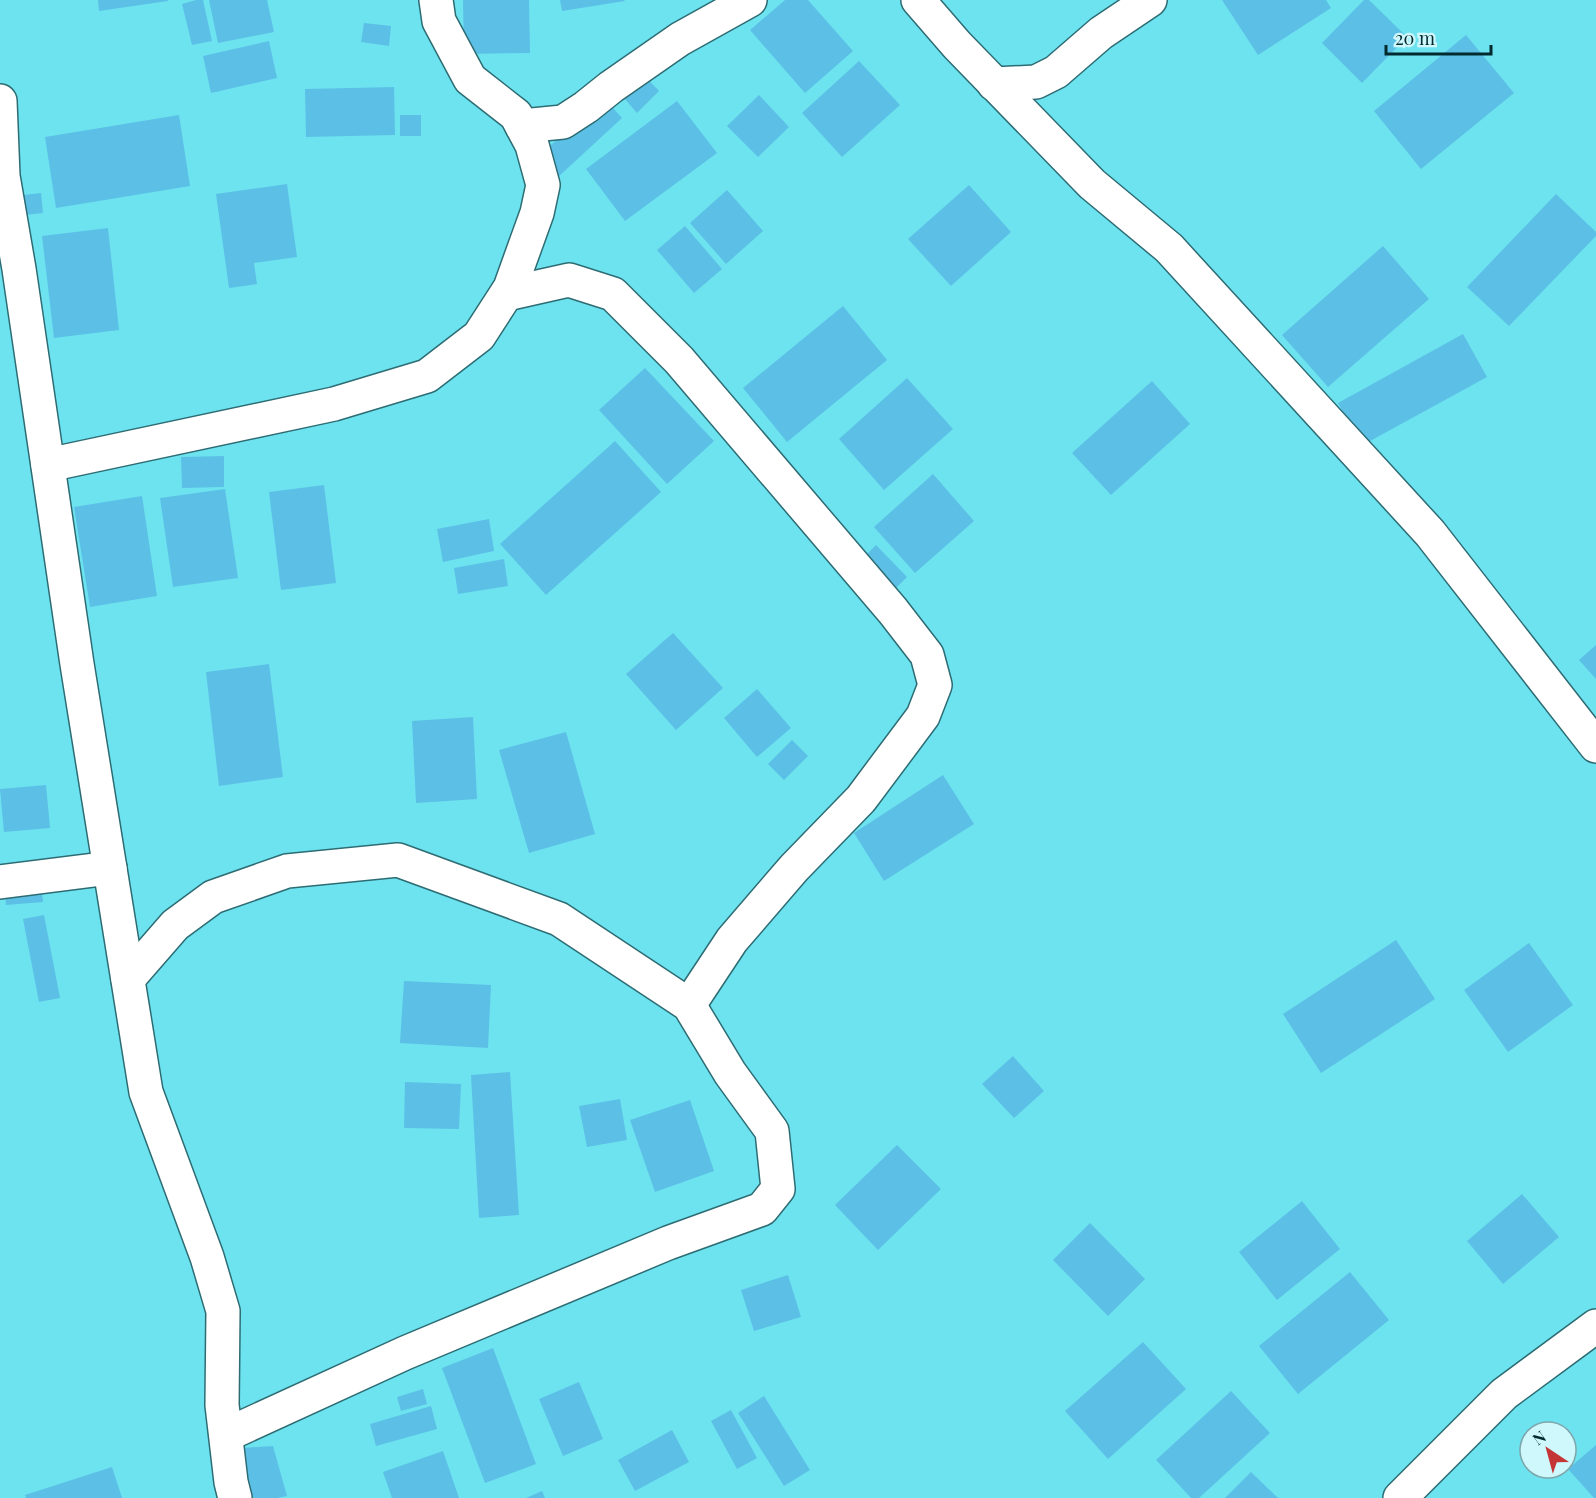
<svg xmlns="http://www.w3.org/2000/svg" width="1596" height="1498" font-family="'Playfair Display',serif">
  <style>
    .building { fill: #5cc0e6 }
    .lines { fill: none; stroke-linecap: round; stroke-linejoin: round }
    .minor-casing { stroke: #2d6c73; stroke-width: 36 }
    .minor { stroke: #fff; stroke-width: 33 }
  </style>
  <rect width="100%" height="100%" fill="#6de3f0"/>
  <g class="building">
    <polygon points="98,0 168,0 168,1 99,11"/>
    <polygon points="196,0 203,0 212,41 192,45 182,4"/>
    <polygon points="209,0 267,0 274,32 218,43"/>
    <polygon points="463,0 529,0 530,53 464,54"/>
    <polygon points="560,0 624,0 625,1 562,11"/>
    <polygon points="785,0 808,0 853,51 805,93 750,30"/>
    <polygon points="1222,0 1326,0 1331,8 1258,55"/>
    <polygon points="1364,0 1369,0 1407,37 1362,83 1322,43"/>
    <polygon points="364,23 391,26 389,46 361,42"/>
    <polygon points="1466,35 1514,93 1421,169 1374,111"/>
    <polygon points="269,41 277,78 211,93 203,56"/>
    <polygon points="859,61 900,105 842,157 802,113"/>
    <polygon points="641,72 659,91 637,113 619,92"/>
    <polygon points="394,87 395,135 306,137 305,89"/>
    <polygon points="759,95 789,127 758,157 727,126"/>
    <polygon points="603,97 622,118 557,178 538,157"/>
    <polygon points="677,101 717,153 625,221 586,169"/>
    <polygon points="179,115 190,186 56,208 45,137"/>
    <rect x="400" y="115" width="21" height="21"/>
    <polygon points="287,184 297,257 254,263 257,284 229,288 216,194"/>
    <polygon points="969,185 1011,232 951,286 908,239"/>
    <polygon points="727,190 763,231 726,264 690,223"/>
    <polygon points="41,193 43,213 16,216 15,196"/>
    <polygon points="1556,194 1596,232 1596,236 1509,326 1467,287"/>
    <polygon points="685,226 722,269 694,293 657,250"/>
    <polygon points="108,228 119,330 54,338 42,236"/>
    <polygon points="1383,246 1429,299 1328,387 1282,335"/>
    <polygon points="843,306 887,360 787,442 743,388"/>
    <polygon points="1463,334 1487,377 1361,446 1338,403"/>
    <polygon points="645,368 714,441 667,484 599,410"/>
    <polygon points="907,378 953,429 884,490 839,439"/>
    <polygon points="1152,381 1190,424 1111,495 1072,453"/>
    <polygon points="615,441 661,492 546,595 500,544"/>
    <polygon points="224,456 224,487 182,488 181,457"/>
    <polygon points="933,474 974,521 915,573 874,527"/>
    <polygon points="324,485 336,583 281,590 269,492"/>
    <polygon points="225,489 238,578 173,587 160,498"/>
    <polygon points="142,496 157,596 90,607 74,507"/>
    <polygon points="489,519 494,551 443,562 437,529"/>
    <polygon points="876,545 907,577 890,594 859,562"/>
    <polygon points="504,559 508,586 458,594 454,568"/>
    <polygon points="673,633 723,688 676,730 626,674"/>
    <polygon points="1596,645 1596,679 1579,660"/>
    <polygon points="269,664 283,777 219,786 206,672"/>
    <polygon points="757,689 791,728 757,757 724,718"/>
    <polygon points="473,717 477,799 416,803 412,721"/>
    <polygon points="566,732 595,834 529,853 499,750"/>
    <polygon points="792,740 808,756 784,780 768,764"/>
    <polygon points="943,775 974,824 884,881 854,833"/>
    <polygon points="46,785 50,828 4,832 0,789"/>
    <polygon points="41,884 43,902 6,905 5,886"/>
    <polygon points="44,915 60,998 39,1002 23,919"/>
    <polygon points="1396,940 1435,999 1321,1073 1283,1014"/>
    <polygon points="1529,943 1573,1005 1508,1052 1464,990"/>
    <polygon points="404,981 491,985 488,1048 400,1043"/>
    <polygon points="1013,1056 1044,1091 1014,1118 982,1084"/>
    <polygon points="510,1072 519,1215 479,1218 471,1075"/>
    <polygon points="405,1082 461,1084 459,1129 404,1128"/>
    <polygon points="620,1099 627,1140 587,1147 579,1106"/>
    <polygon points="690,1100 714,1171 655,1192 630,1120"/>
    <polygon points="897,1145 941,1189 878,1250 835,1205"/>
    <polygon points="1522,1194 1559,1237 1503,1284 1467,1241"/>
    <polygon points="1302,1201 1340,1249 1277,1300 1239,1252"/>
    <polygon points="1090,1223 1145,1279 1108,1316 1053,1260"/>
    <polygon points="1350,1272 1389,1320 1298,1394 1259,1346"/>
    <polygon points="788,1275 801,1317 754,1331 741,1290"/>
    <polygon points="1143,1342 1186,1389 1108,1459 1065,1411"/>
    <polygon points="493,1348 536,1464 485,1483 442,1368"/>
    <polygon points="579,1382 603,1439 563,1456 539,1399"/>
    <polygon points="423,1389 427,1404 401,1411 397,1397"/>
    <polygon points="1231,1391 1270,1433 1199,1498 1191,1498 1156,1460"/>
    <polygon points="764,1396 810,1470 784,1486 738,1413"/>
    <polygon points="431,1406 437,1429 376,1446 370,1424"/>
    <polygon points="731,1410 757,1458 737,1469 711,1421"/>
    <polygon points="672,1430 689,1462 635,1491 618,1460"/>
    <polygon points="1596,1445 1596,1498 1594,1498 1568,1469"/>
    <polygon points="273,1446 287,1496 277,1498 247,1498 241,1448"/>
    <polygon points="443,1451 459,1498 392,1498 383,1472"/>
    <polygon points="112,1467 122,1498 26,1498 25,1495"/>
    <polygon points="1251,1472 1278,1498 1225,1498"/>
    <polygon points="542,1491 545,1498 526,1498"/>
  </g>
  <g class="lines">
    <defs>
      <g id="minor">
        <polyline points="918,0 957,45 1092,184 1169,248 1430,533 1596,746"/>
        <polyline points="994,84 1036,82 1056,72 1101,33 1150,0"/>
        <polyline points="0,101 3,176 19,269 77,664 146,1092 207,1257 223,1311 222,1405 231,1482 235,1498"/>
        <polyline points="522,126 563,122 586,107 611,87 680,39 750,0"/>
        <polyline points="507,294 569,280 613,294 679,360 893,611 927,655 935,685 923,716 861,799 794,868 732,940 689,1005"/>
        <polyline points="48,465 334,404 427,376 479,336 510,288 537,213 543,185 532,145 516,115 470,79 439,21 436,0"/>
        <polyline points="0,882 110,868"/>
        <polyline points="128,979 175,925 213,897 287,871 398,860 559,919 689,1005 730,1073 772,1131 778,1189 762,1209 668,1243 405,1353 226,1435"/>
        <polyline points="1400,1498 1504,1394 1596,1326"/>
      </g>
    </defs>
    <use href="#minor" class="minor-casing"/>
    <use href="#minor" class="minor"/>
  </g>
  <g transform="translate(1548 1450) rotate(324)"><circle r="28" fill="#cff8fd" stroke="#7da6ab" stroke-width="1.5"/>
  <path d="M0-4.5L10 22L0 15L-10 22Z" fill="#c43535"/>
  <text y="-9" font-size="16" font-weight="bold" text-anchor="middle" fill="#032b2f">N</text>
  </g>
  <path d="M1386 45v9h105v-9" fill="none" stroke="#032b2f" stroke-width="3"/>
  <text x="1395" y="45" font-size="18" fill="#032b2f" stroke="#cff8fd" stroke-width="4.5" paint-order="stroke">20 m</text>
</svg>
